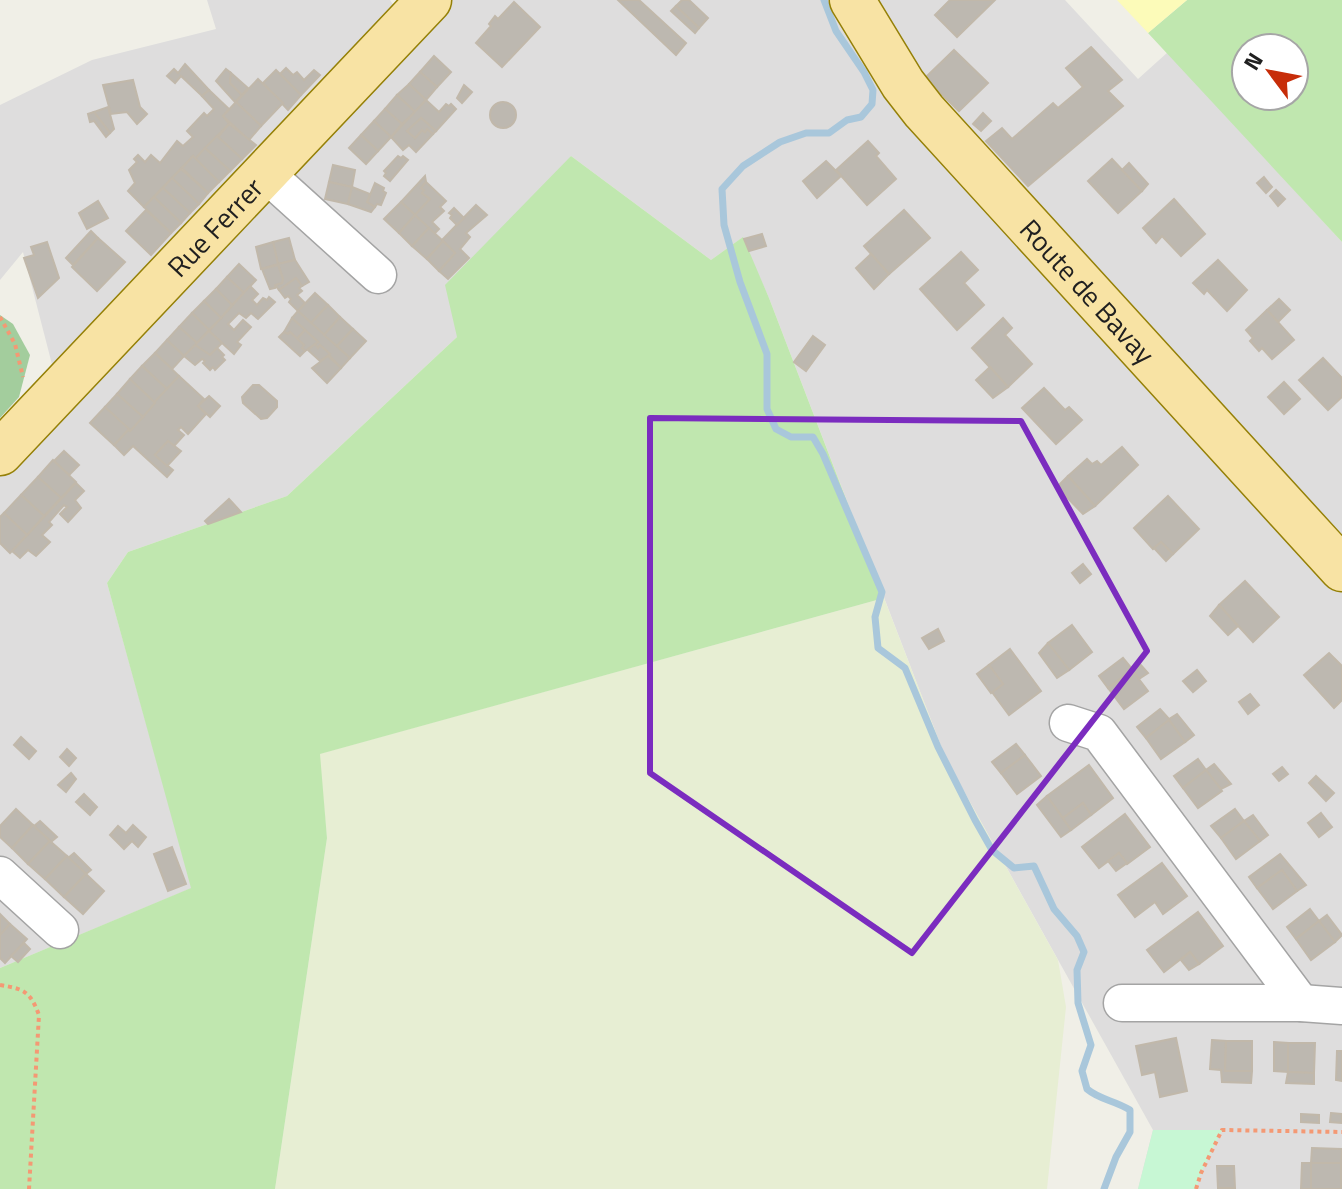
<svg xmlns="http://www.w3.org/2000/svg" width="1342" height="1189" font-family="'Titillium Web',sans-serif">
  <style>
    .residential { fill: #dedddd }
    .farmland { fill: #e7eed3 }
    .grass { fill: #c0e7af; fill-rule: evenodd }
    .forest { fill: #a3cd9d }
    .sand { fill: #fcfbb9 }
    .park { fill: #c7f7d4 }
    .lines { fill: none; stroke-linecap: round; stroke-linejoin: round }
    .stream { stroke: #a9c7db; stroke-width: 7 }
    .building { fill: #bdb8b0; stroke: #c1b8aa; stroke-width: 2 }
    .minor-casing { stroke: #a4a4a4; stroke-width: 39 }
    .major-casing { stroke: #958007; stroke-width: 47 }
    .path { stroke: #f49974; stroke-width: 4; stroke-dasharray: 4 4; stroke-linecap: butt }
    .minor { stroke: #fff; stroke-width: 36 }
    .major { stroke: #f8e3a4; stroke-width: 44 }
    .marked { fill: none; stroke: #7b2cbf; stroke-width: 6; stroke-linejoin: round }
    .labels { text-anchor: middle; dominant-baseline: central; stroke-width: 8; stroke-linejoin: round; paint-order: stroke }
    .street-label { font-size: 28px; fill: #202020; stroke: #fff }
  </style>
  <rect width="100%" height="100%" fill="#f0efe7"/>
  <polygon class="residential" points="207,0 390,0 406,24 429,0 1065,0 1138,79 1168,52 1342,242 1342,1189 1138,1189 1153,1130 946,759 769,298 742,238 711,260 571,156 457,337 287,496 128,552 107,583 192,888 0,968 0,435 55,376 23,252 0,280 0,105 92,60 216,29"/>
  <polygon class="farmland" points="884,598 946,759 1058,960 1066,1007 1047,1189 275,1189 327,838 319,754"/>
  <g class="grass">
    <path d="M1187,0h155v242l-194,-209zM1246,48h48v48h-48z"/>
    <polygon points="571,156 711,260 743,237 769,298 884,598 320,754 327,838 275,1189 0,1189 0,968 191,888 107,583 128,552 287,496 457,337 445,285"/>
  </g>
  <polygon class="forest" points="0,315 13,324 30,355 19,397 0,418"/>
  <polygon class="sand" points="1117,0 1187,0 1148,33"/>
  <polygon class="park" points="1153,1130 1222,1130 1201,1173 1196,1189 1138,1189"/>
  <g class="lines">
    <path class="stream" d="M824,0l12,31 28,41 9,18 -1,14 -11,13 -14,3 -18,13h-23l-26,9 -37,24 -21,23 2,36 16,57 27,72v55l9,20 15,8h22l10,17 59,138 -7,25 3,31 27,20 33,79 37,73 17,30 22,18 20,-2 20,43 23,27 7,16 -7,18 1,33 13,42 -9,26 5,18c13,11 27,11 43,21v22l-14,25 -12,32"/>
  </g>
  <g class="building">
    <polygon points="618,0 639,0 686,43 676,55"/>
    <polygon points="682,0 689,0 708,18 699,28 676,6"/>
    <polygon points="950,0 995,0 957,37 935,15"/>
    <polygon points="514,2 540,27 502,67 476,43 491,26 489,24 495,16 498,19"/>
    <polygon points="676,6 699,28 695,33 671,11"/>
    <polygon points="1091,47 1122,80 1108,91 1123,106 1028,186 986,141 1002,128 1012,139 1053,103 1058,108 1083,87 1066,68"/>
    <polygon points="954,50 988,83 959,111 925,78"/>
    <polygon points="434,56 451,72 437,87 420,72"/>
    <polygon points="185,64 209,90 202,96 181,76 175,83 167,76 174,69 178,73"/>
    <polygon points="286,68 293,75 297,72 304,80 314,70 320,75 301,95 280,74"/>
    <polygon points="226,69 231,73 230,83 242,95 235,102 216,81"/>
    <polygon points="276,70 301,95 288,110 263,83"/>
    <polygon points="420,72 437,87 426,100 409,84"/>
    <polygon points="231,73 248,88 242,95 230,83"/>
    <polygon points="258,79 283,103 261,126 236,102"/>
    <polygon points="133,80 140,107 147,114 137,124 127,112 111,114 103,85"/>
    <polygon points="409,84 426,100 415,112 397,95"/>
    <polygon points="464,85 472,92 462,103 457,98"/>
    <polygon points="209,90 229,109 223,116 229,124 195,159 193,156 144,207 128,191 135,183 129,170 137,162 134,159 138,155 145,162 151,155 160,163 177,141 183,146 193,137 187,131 204,113 207,116 214,109 202,96"/>
    <polygon points="397,95 415,112 402,124 385,109"/>
    <polygon points="426,100 439,112 446,104 449,106 451,104 456,109 436,131 421,118 407,131 415,138 422,130 425,132 427,129 433,134 416,152 409,145 403,150 391,137"/>
    <polygon points="236,102 261,126 249,140 223,116"/>
    <circle cx="503" cy="115" r="13"/>
    <polygon points="108,107 114,129 110,133 94,112"/>
    <polygon points="385,109 402,124 391,137 374,121"/>
    <polygon points="94,112 110,133 106,137 94,121 90,122 88,114"/>
    <polygon points="983,113 991,121 981,131 973,124"/>
    <polygon points="421,118 436,131 433,134 427,129 425,132 422,130 415,138 407,131"/>
    <polygon points="374,121 391,137 378,151 361,135"/>
    <polygon points="229,124 256,145 242,159 218,137"/>
    <polygon points="361,135 378,151 366,164 349,148"/>
    <polygon points="217,136 242,159 230,171 205,148"/>
    <polygon points="868,141 879,153 876,156 896,179 867,205 836,170"/>
    <polygon points="205,148 230,171 219,182 195,159"/>
    <polygon points="193,156 219,182 208,193 182,168"/>
    <polygon points="398,156 401,158 403,156 408,160 390,181 384,176 386,173 384,171"/>
    <polygon points="1112,159 1142,191 1118,213 1088,181"/>
    <polygon points="826,161 841,176 817,198 803,181"/>
    <polygon points="1129,163 1148,184 1142,191 1122,170"/>
    <polygon points="333,165 355,170 352,187 329,182"/>
    <polygon points="181,169 208,193 199,204 172,178"/>
    <polygon points="425,176 426,182 421,188 424,190 422,193 430,199 415,215 401,202"/>
    <polygon points="1264,177 1272,187 1266,193 1257,183"/>
    <polygon points="172,178 199,204 190,213 163,188"/>
    <polygon points="329,182 352,187 348,204 325,199"/>
    <polygon points="426,182 446,201 440,207 444,211 432,222 439,229 434,234 415,215 430,199 422,193 424,190 421,188"/>
    <polygon points="375,183 384,188 383,191 386,193 381,205 377,204 375,207 367,202"/>
    <polygon points="352,187 370,194 367,202 375,207 371,212 348,204"/>
    <polygon points="163,188 190,213 181,223 154,197"/>
    <polygon points="1276,190 1285,199 1278,206 1270,196"/>
    <polygon points="154,197 181,223 171,233 144,207"/>
    <polygon points="1174,199 1205,234 1181,256 1162,236 1156,243 1143,228"/>
    <polygon points="98,201 108,218 87,229 79,213"/>
    <polygon points="401,202 415,215 399,233 384,219"/>
    <polygon points="476,205 487,215 466,233 470,237 460,249 469,258 448,279 439,271 455,253 442,240"/>
    <polygon points="454,208 464,218 457,225 450,218 452,215 449,213"/>
    <polygon points="146,210 171,233 151,255 126,231"/>
    <polygon points="904,210 930,238 889,274 864,246"/>
    <polygon points="415,215 429,228 412,246 399,233"/>
    <polygon points="429,228 443,241 427,259 412,246"/>
    <polygon points="91,231 98,238 73,265 66,258"/>
    <polygon points="762,234 766,246 749,251 744,239"/>
    <polygon points="98,238 125,262 97,291 72,267"/>
    <polygon points="289,238 295,260 278,264 273,242"/>
    <polygon points="443,241 455,253 439,271 427,259"/>
    <polygon points="47,242 59,278 38,298 24,258 34,255 31,247"/>
    <polygon points="273,242 278,264 261,269 256,247"/>
    <polygon points="961,252 978,270 964,283 984,305 957,330 920,289"/>
    <polygon points="871,254 889,274 874,289 856,268"/>
    <polygon points="295,260 309,282 302,286 296,278 279,290 275,285 282,283 283,278 278,264"/>
    <polygon points="1218,260 1247,290 1227,311 1207,290 1204,294 1193,283"/>
    <polygon points="239,264 256,280 244,293 227,277"/>
    <polygon points="278,265 283,279 282,283 275,285 275,288 270,289 262,269"/>
    <polygon points="227,277 244,293 232,305 216,289"/>
    <polygon points="296,278 302,286 299,288 302,291 297,295 305,303 298,311 289,302 291,299 288,296 285,298 279,290"/>
    <polygon points="250,286 258,294 252,300 257,305 263,298 267,300 269,297 275,302 258,319 251,313 246,318 239,313 228,324 234,330 243,320 251,327 237,342 241,345 234,354 209,331"/>
    <polygon points="216,289 232,305 221,318 204,301"/>
    <polygon points="315,293 328,305 311,323 298,311"/>
    <polygon points="1279,299 1290,310 1278,322 1267,310"/>
    <polygon points="204,301 221,318 209,330 192,313"/>
    <polygon points="328,305 340,317 324,335 311,323"/>
    <polygon points="1267,310 1294,340 1272,359 1262,348 1259,351 1250,341 1253,338 1246,330"/>
    <polygon points="298,311 350,358 341,368 320,345 318,348 315,344 318,342 292,318"/>
    <polygon points="192,313 209,330 197,343 179,327"/>
    <polygon points="340,317 353,329 337,346 324,335"/>
    <polygon points="292,318 305,330 297,339 290,332 288,334 284,332"/>
    <polygon points="1003,318 1012,328 1005,335 1032,364 1008,387 972,348"/>
    <polygon points="179,327 197,343 184,356 167,340"/>
    <polygon points="353,329 366,341 350,358 337,346"/>
    <polygon points="305,330 318,342 305,351 302,348 304,345 297,339"/>
    <polygon points="209,331 222,343 210,355 195,345"/>
    <polygon points="284,332 288,334 290,332 304,345 302,348 305,351 300,356 279,337"/>
    <polygon points="813,336 825,345 806,371 794,362"/>
    <polygon points="167,340 184,356 172,369 155,353"/>
    <polygon points="315,344 318,348 320,345 330,354 320,361 308,350"/>
    <polygon points="195,345 210,355 217,348 224,355 222,357 225,360 215,370 213,367 210,370 203,363 205,361 202,359 195,365 184,356"/>
    <polygon points="155,353 179,376 167,389 142,366"/>
    <polygon points="328,356 341,368 327,383 312,368"/>
    <polygon points="1323,358 1342,378 1342,397 1328,410 1299,380"/>
    <polygon points="142,366 167,389 155,403 130,379"/>
    <polygon points="990,367 1008,387 993,398 976,380"/>
    <polygon points="179,376 204,399 198,406 206,414 188,434 181,427 178,430 184,435 174,446 168,441 155,455 173,470 167,477 133,446 124,455 114,445"/>
    <polygon points="130,379 155,403 143,417 117,394"/>
    <polygon points="1284,382 1300,399 1284,414 1268,397"/>
    <polygon points="253,385 259,385 277,401 277,407 267,418 261,419 243,403 242,397"/>
    <polygon points="1044,388 1065,410 1069,407 1082,420 1056,444 1022,408"/>
    <polygon points="117,394 143,417 130,431 105,407"/>
    <polygon points="209,396 220,406 210,417 198,406"/>
    <polygon points="105,407 129,429 114,445 90,423"/>
    <polygon points="168,441 181,451 167,466 155,455"/>
    <polygon points="1122,447 1138,465 1095,506 1068,476 1087,459 1092,464 1097,461 1101,465"/>
    <polygon points="64,451 79,465 69,475 54,461"/>
    <polygon points="53,460 76,482 61,498 38,477"/>
    <polygon points="1068,476 1095,506 1083,514 1057,487"/>
    <polygon points="38,477 61,498 44,516 21,495"/>
    <polygon points="76,483 84,491 75,500 81,508 68,522 60,514 67,507 64,505 49,522 52,525 42,535 50,542 36,556 28,550 20,558 12,551"/>
    <polygon points="21,495 44,516 27,535 4,513"/>
    <polygon points="1168,496 1199,529 1173,554 1161,542 1153,549 1134,528"/>
    <polygon points="229,499 241,512 208,524 205,521"/>
    <polygon points="4,513 27,535 10,553 0,543 0,517"/>
    <polygon points="1161,542 1173,554 1166,561 1154,548"/>
    <polygon points="1083,564 1091,574 1080,583 1072,573"/>
    <polygon points="1245,581 1279,617 1253,642 1219,605"/>
    <polygon points="1219,605 1238,626 1228,635 1210,616"/>
    <polygon points="1072,625 1092,652 1069,670 1048,643"/>
    <polygon points="938,629 944,641 929,649 922,638"/>
    <polygon points="1048,643 1069,670 1057,678 1039,653"/>
    <polygon points="1010,649 1041,691 1009,715 992,692 1003,684 989,665"/>
    <polygon points="1329,653 1342,666 1342,700 1334,708 1304,675"/>
    <polygon points="1123,658 1132,669 1140,664 1148,673 1139,679 1132,670 1108,688 1099,676"/>
    <polygon points="989,665 1003,684 991,693 977,674"/>
    <polygon points="1132,670 1148,691 1124,709 1108,688"/>
    <polygon points="1197,670 1206,681 1193,692 1183,681"/>
    <polygon points="1250,694 1259,705 1248,714 1239,702"/>
    <polygon points="1160,709 1169,719 1177,714 1194,735 1185,742 1169,720 1146,738 1137,727"/>
    <polygon points="1169,720 1185,742 1161,759 1146,738"/>
    <polygon points="21,737 36,751 29,759 14,745"/>
    <polygon points="1016,744 1025,755 1001,773 992,762"/>
    <polygon points="67,749 76,758 69,766 60,757"/>
    <polygon points="1025,755 1041,776 1017,794 1001,773"/>
    <polygon points="1198,759 1206,770 1183,788 1174,776"/>
    <polygon points="1214,764 1231,784 1221,789 1206,770"/>
    <polygon points="1089,765 1113,798 1091,815 1083,803 1063,818 1047,796"/>
    <polygon points="1282,767 1288,774 1279,781 1273,774"/>
    <polygon points="1206,770 1222,791 1198,808 1183,788"/>
    <polygon points="71,773 76,779 66,792 58,785"/>
    <polygon points="1316,776 1334,793 1326,801 1309,783"/>
    <polygon points="84,794 97,807 90,815 76,802"/>
    <polygon points="1047,796 1071,830 1061,837 1037,805"/>
    <polygon points="1083,803 1091,815 1071,830 1063,818"/>
    <polygon points="16,809 33,825 12,848 0,837 0,826"/>
    <polygon points="1235,809 1244,821 1221,838 1211,826"/>
    <polygon points="1321,813 1332,827 1319,837 1308,823"/>
    <polygon points="1125,814 1150,847 1127,864 1119,853 1099,868 1082,847"/>
    <polygon points="1253,815 1268,835 1260,841 1244,821"/>
    <polygon points="40,821 57,837 51,842 34,826"/>
    <polygon points="1244,821 1260,841 1236,859 1221,838"/>
    <polygon points="33,825 50,841 28,864 12,848"/>
    <polygon points="133,825 146,837 138,847 132,841 124,849 110,835 118,826 126,833"/>
    <polygon points="50,841 67,856 45,879 28,864"/>
    <polygon points="172,847 186,884 168,891 154,854"/>
    <polygon points="74,853 91,870 86,874 68,858"/>
    <polygon points="1119,853 1127,863 1116,871 1108,861"/>
    <polygon points="1280,854 1306,885 1297,891 1282,870 1257,888 1249,877"/>
    <polygon points="67,856 86,874 64,897 45,879"/>
    <polygon points="1162,863 1187,896 1163,914 1155,902 1135,917 1118,895"/>
    <polygon points="1282,870 1297,891 1273,909 1257,888"/>
    <polygon points="86,874 104,891 83,914 64,897"/>
    <polygon points="1310,909 1319,921 1296,939 1287,927"/>
    <polygon points="1198,912 1223,946 1199,964 1190,952 1164,972 1147,950"/>
    <polygon points="0,914 10,924 0,935"/>
    <polygon points="1327,915 1342,935 1335,942 1319,921"/>
    <polygon points="1319,921 1335,942 1311,960 1296,939"/>
    <polygon points="10,924 27,939 5,963 0,958 0,935"/>
    <polygon points="24,943 30,949 18,962 11,956"/>
    <polygon points="1190,952 1199,964 1189,970 1181,960"/>
    <polygon points="1176,1038 1187,1091 1160,1097 1155,1072 1142,1075 1136,1046"/>
    <polygon points="1212,1040 1226,1041 1225,1071 1252,1071 1251,1083 1222,1082 1221,1070 1210,1069"/>
    <polygon points="1226,1041 1252,1041 1252,1071 1225,1071"/>
    <polygon points="1274,1042 1288,1043 1288,1072 1274,1071"/>
    <polygon points="1288,1043 1315,1043 1314,1073 1288,1072"/>
    <polygon points="1337,1051 1342,1051 1342,1081 1336,1080"/>
    <polygon points="1288,1072 1314,1073 1314,1084 1286,1083"/>
    <polygon points="1331,1113 1342,1114 1342,1123 1330,1122"/>
    <polygon points="1301,1114 1319,1115 1319,1123 1301,1122"/>
    <polygon points="1312,1148 1342,1149 1341,1163 1311,1163"/>
    <polygon points="1302,1163 1311,1163 1311,1189 1301,1189"/>
    <rect x="1311" y="1163" width="30" height="26"/>
    <polygon points="1217,1166 1234,1166 1235,1188 1218,1188"/>
  </g>
  <g class="lines">
    <defs>
      <g id="minor">
        <polyline points="264,172 378,275"/>
        <polyline points="1068,723 1099,733 1301,1003"/>
        <polyline points="0,875 60,930"/>
        <polyline points="1122,1003 1301,1003 1342,1006"/>
      </g>
      <g id="major">
        <path id="s1" d="M852,0l51,84 21,27 418,458"/>
        <path id="s2" d="M0,453l429,-453"/>
      </g>
    </defs>
    <use href="#minor" class="minor-casing"/>
    <use href="#major" class="major-casing"/>
    <g class="path">
      <polyline points="0,317 15,344 23,377"/>
      <path d="M0,985c24,4 30,6 39,30l-10,174"/>
      <polyline points="1196,1189 1201,1173 1222,1130 1342,1132"/>
    </g>
    <use href="#minor" class="minor"/>
    <use href="#major" class="major"/>
  </g>
  <path class="marked" d="M650,418l371,3 126,230 -235,302 -262,-180z"/>
  <g class="labels">
    <g class="street-label">
      <text stroke="none"><textPath href="#s2" startOffset="312">Rue Ferrer</textPath></text>
      <text stroke="none"><textPath href="#s1" startOffset="376">Route de Bavay</textPath></text>
    </g>
  </g>
  <g transform="translate(1270 72) rotate(302)"><circle r="38" fill="#ffffff" stroke="#a6a6a6" stroke-width="2"/>
  <path d="M0-6L14 30L0 20L-14 30Z" fill="#c72d09"/>
  <text y="-12" font-size="22" font-weight="bold" text-anchor="middle" fill="#202020">N</text>
  </g>
</svg>
